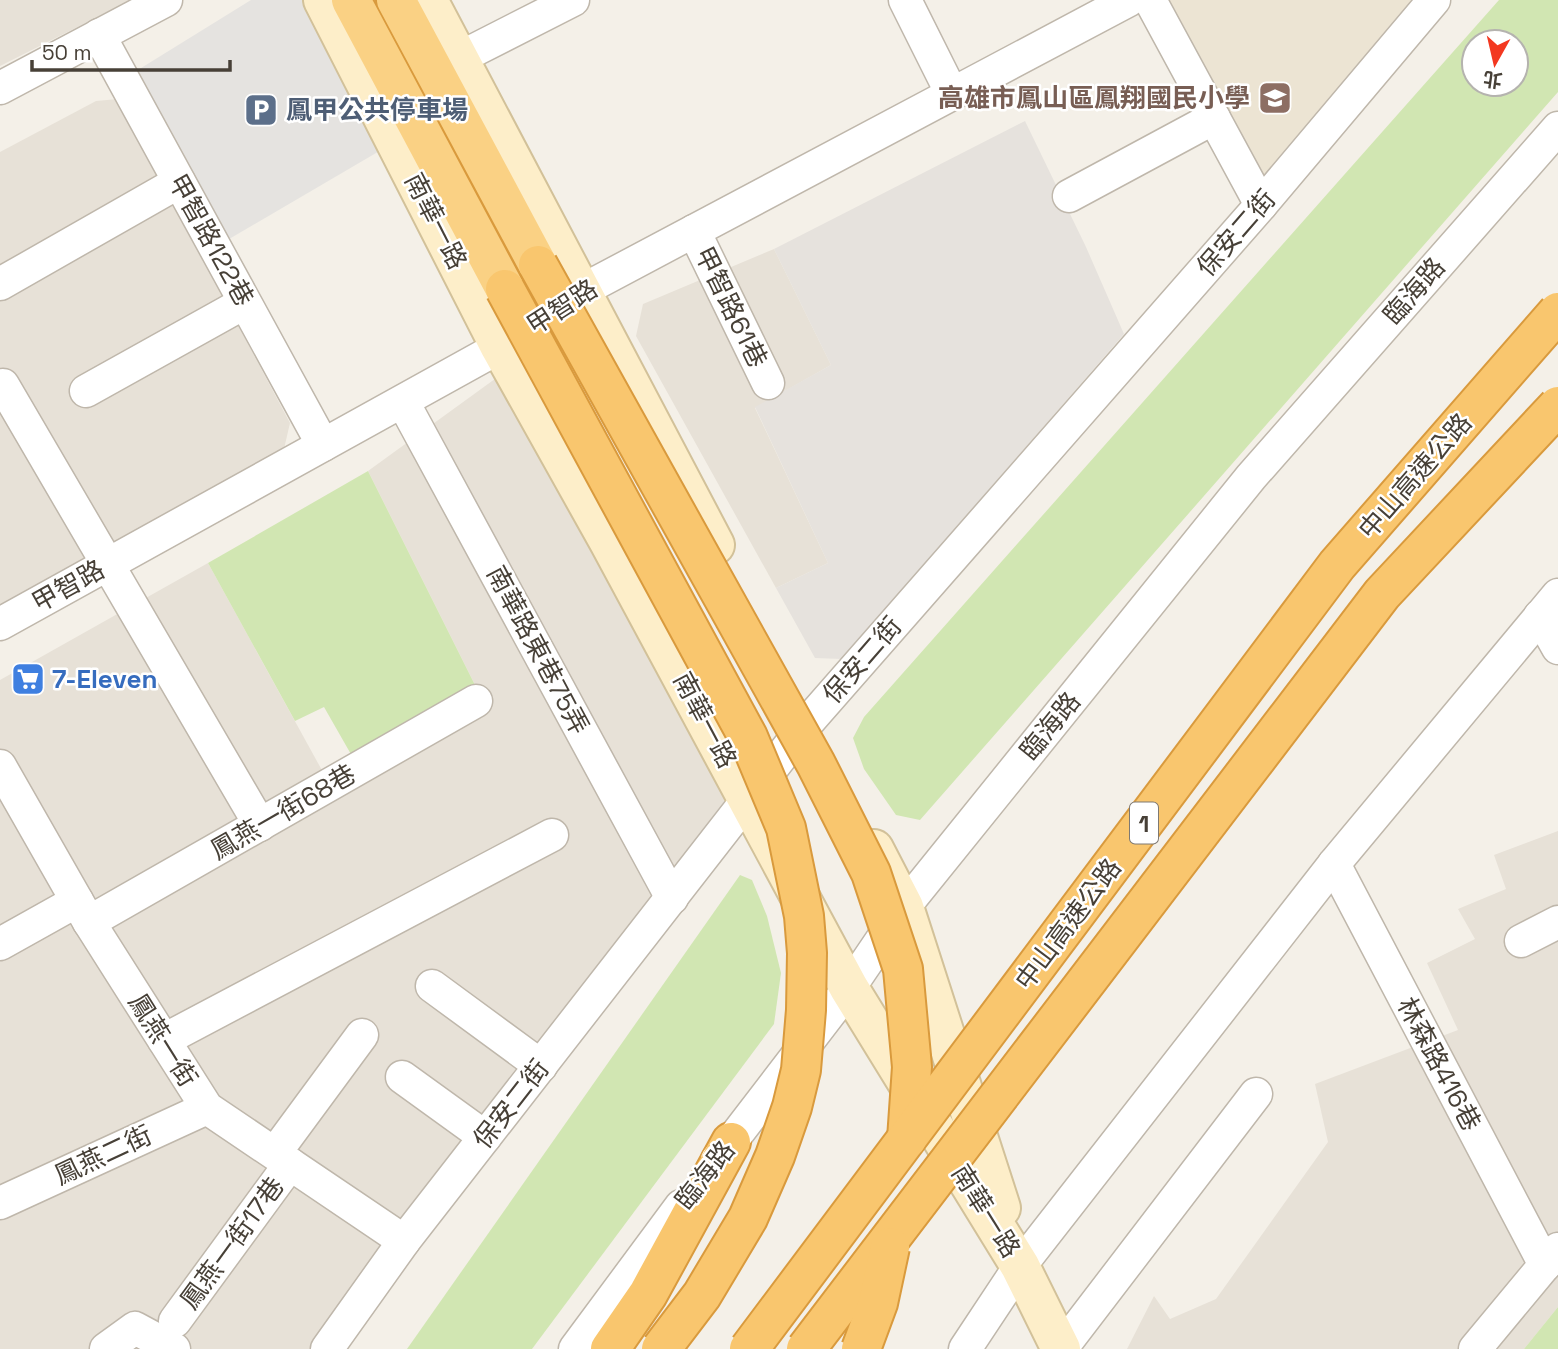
<svg xmlns="http://www.w3.org/2000/svg" width="1558" height="1349" font-family="'Space Grotesk','Noto Sans TC',sans-serif">
  <style>
    .residential { fill: #e7e1d7 }
    .industrial { fill: #e6e2dd }
    .education { fill: #ece4d3 }
    .green { fill: #d1e6b2; fill-rule: evenodd }
    .parking { fill: #e5e3e0 }
    .lines { fill: none; stroke-linecap: round; stroke-linejoin: round }
    .minor-casing { stroke: #bfb7ab; stroke-width: 35 }
    .secondary-casing { stroke: #d2c199; stroke-width: 42 }
    .trunk-casing { stroke: #d99a3d; stroke-width: 42 }
    .motorway-casing { stroke: #d99a3d; stroke-width: 42 }
    .minor { stroke: #fff; stroke-width: 32 }
    .secondary { stroke: #fdeec9; stroke-width: 38 }
    .trunk { stroke: #fad184; stroke-width: 38 }
    .motorway { stroke: #f9c66e; stroke-width: 38 }
    .motorway-bridge-casing { stroke: #d99a3d; stroke-width: 42; stroke-linecap: butt }
    .motorway-bridge { stroke: #f9c66e; stroke-width: 38 }
    .labels { text-anchor: middle; dominant-baseline: central; stroke-width: 5; stroke-linejoin: round; paint-order: stroke }
    .shield { fill: #fff; stroke: #7e7973; stroke-width: 2 }
    .shield-label { font-size: 24px; font-weight: bold; fill: #474037 }
    .education-label { font-size: 26px; font-weight: bold; fill: #785e54; stroke: #fff; text-anchor: end }
    .service-label { font-size: 26px; font-weight: bold; fill: #4e5e75; stroke: #fff; text-anchor: start }
    .street-label { font-size: 26px; fill: #474037; stroke: #fff }
    .shop-label { font-size: 26px; font-weight: bold; fill: #366cbe; stroke: #fff; text-anchor: start }
  </style>
  <rect width="100%" height="100%" fill="#f4f0e8"/>
  <g class="residential">
    <polygon points="0,0 131,0 0,66"/>
    <polygon points="118,99 290,423 284,449 0,607 0,152 96,101"/>
    <polygon points="774,249 831,365 755,408 828,563 776,588 636,336 643,304"/>
    <polygon points="499,376 732,791 311,1349 0,1349 0,680 208,563 335,794 485,705 368,471"/>
    <polygon points="1558,831 1558,1307 1524,1349 1127,1349 1154,1296 1170,1319 1216,1299 1328,1142 1315,1084 1458,1030 1427,963 1475,939 1458,909 1506,889 1494,855"/>
  </g>
  <polygon class="industrial" points="1025,121 1086,247 1124,334 842,659 815,658 776,588 828,563 755,407 831,365 774,249"/>
  <polygon class="education" points="1159,0 1427,0 1257,197"/>
  <g class="green">
    <path d="M1499,0h59v92l-638,728 -24,-5 -32,-46 -11,-31 11,-21zM1474,42h42v42h-42z"/>
    <polygon points="368,471 485,705 364,777 324,707 295,721 208,563"/>
    <polygon points="740,875 752,880 767,916 781,973 774,1024 532,1349 407,1349"/>
    <polygon points="1558,1307 1558,1349 1524,1349"/>
  </g>
  <polygon class="parking" points="251,0 311,0 388,146 224,242 133,73"/>
  <g class="lines">
    <defs>
      <g id="minor">
        <polyline points="905,0 952,94"/>
        <polyline points="1150,0 1261,205"/>
        <polyline points="99,35 323,445"/>
        <polyline points="459,58 573,0"/>
        <polyline points="0,88 166,0"/>
        <polyline points="1069,196 1214,118"/>
        <polyline points="694,231 768,383"/>
        <polyline points="0,284 179,182"/>
        <polyline points="3,385 260,825"/>
        <polyline points="86,391 244,303"/>
        <polyline points="403,402 672,898"/>
        <polyline points="1540,616 1558,648"/>
        <polyline points="0,624 500,347 581,291 1129,0"/>
        <polyline points="0,766 89,922 207,1108 404,1241"/>
        <polyline points="1334,864 1545,1265"/>
        <polyline points="89,922 476,701"/>
        <polyline points="1521,941 1558,922"/>
        <polyline points="0,944 77,901"/>
        <polyline points="432,986 541,1066"/>
        <polyline points="164,1040 552,835"/>
        <polyline points="402,1077 485,1137"/>
        <polyline points="275,1153 362,1035"/>
        <polyline points="717,1160 849,988 904,907 1251,477 1558,128"/>
        <polyline points="0,1203 207,1108"/>
        <polyline points="175,1321 290,1164"/>
        <polyline points="106,1349 135,1328 174,1349"/>
        <polyline points="327,1349 404,1241 808,722 1261,205 1434,0"/>
        <polyline points="575,1349 681,1206"/>
        <polyline points="965,1349 1020,1266 1334,864 1558,595"/>
        <polyline points="1061,1349 1256,1094"/>
        <polyline points="1475,1349 1558,1249"/>
      </g>
      <g id="secondary">
        <polyline points="323,0 500,347 609,542 849,988 1020,1266 1061,1349"/>
        <polyline points="428,0 715,545"/>
        <polyline points="874,849 904,907 1001,1208"/>
      </g>
      <g id="trunk">
        <polyline points="351,0 505,289"/>
        <polyline points="396,0 538,265"/>
      </g>
      <polyline id="motorway" points="610,1349 648,1294 731,1142"/>
    </defs>
    <use href="#minor" class="minor-casing"/>
    <use href="#secondary" class="secondary-casing"/>
    <use href="#trunk" class="trunk-casing"/>
    <use href="#motorway" class="motorway-casing"/>
    <use href="#minor" class="minor"/>
    <use href="#secondary" class="secondary"/>
    <use href="#trunk" class="trunk"/>
    <use href="#motorway" class="motorway"/>
    <defs>
      <g id="motorway-bridge">
        <polyline points="538,265 816,764 871,873 903,969 912,1067 907,1139"/>
        <polyline points="505,289 748,737 786,828 804,916 807,953 806,1010 801,1070 792,1107 775,1156 748,1218 702,1295 661,1349"/>
        <polyline points="749,1349 1337,565 1558,312"/>
        <polyline points="806,1349 1382,594 1558,406"/>
        <polyline points="861,1349 878,1303 890,1247"/>
      </g>
    </defs>
    <use href="#motorway-bridge" class="motorway-bridge-casing"/>
    <use href="#motorway-bridge" class="motorway-bridge"/>
  </g>
  <defs>
    <symbol id="school-square" viewBox="-11 -11 22 22"><rect x="-9" y="-9" width="18" height="18" rx="4" fill="#8d6e63" stroke="#fff"/><path d="M0-5L7-2L0 1L-7-2ZM-4 1L0 2.5L4 1V4Q0 6-4 4Z" fill="#fff"/></symbol>
    <symbol id="parking-square" viewBox="-11 -11 22 22"><rect x="-9" y="-9" width="18" height="18" rx="4" fill="#5c6f8a" stroke="#fff"/><path d="M-3.5-5.5H1a3.5 3.5 0 0 1 0 7H-1V5.5H-3.5ZM-1-3.4V-.6H.8a1.4 1.4 0 0 0 0-2.8Z" fill="#fff"/></symbol>
    <symbol id="supermarket-square" viewBox="-11 -11 22 22"><rect x="-9" y="-9" width="18" height="18" rx="4" fill="#3f7fe0" stroke="#fff"/><path d="M-6-5.5h2.5l.6 2H6L4.5 2H-2.5L-4.4-4H-6ZM-1.5 3.2a1.3 1.3 0 1 0 .1 0ZM3 3.2a1.3 1.3 0 1 0 .1 0Z" fill="#fff"/></symbol>
  </defs>
  <g fill-rule="evenodd">
    <use href="#school-square" x="1256" y="79" width="38" height="38"/>
    <use href="#parking-square" x="242" y="91" width="38" height="38"/>
    <use href="#supermarket-square" x="9" y="660" width="38" height="38"/>
  </g>
  <g class="labels">
    <rect class="shield" x="1130" y="802.5" width="28" height="41" rx="5"/>
    <g class="shield-label">
      <text x="1144" y="823">1</text>
    </g>
    <g class="education-label">
      <text x="1250" y="98">高雄市鳳山區鳳翔國民小學</text>
    </g>
    <g class="service-label">
      <text x="286" y="110">鳳甲公共停車場</text>
    </g>
    <g class="street-label">
      <text transform="translate(436 221) rotate(63)">南華一路</text>
      <text transform="translate(1236 233) rotate(-49)">保安二街</text>
      <text transform="translate(211 240) rotate(61)">甲智路122巷</text>
      <text transform="translate(1414 291) rotate(-49)">臨海路</text>
      <text transform="translate(562 307) rotate(-33)">甲智路</text>
      <text transform="translate(731 307) rotate(64)">甲智路61巷</text>
      <text transform="translate(1415 476) rotate(-49)">中山高速公路</text>
      <text transform="translate(68 586) rotate(-29)">甲智路</text>
      <text transform="translate(538 650) rotate(62)">南華路東巷75弄</text>
      <text transform="translate(862 660) rotate(-49)">保安二街</text>
      <text transform="translate(705 720) rotate(62)">南華一路</text>
      <text transform="translate(1050 726) rotate(-51)">臨海路</text>
      <text transform="translate(283 812) rotate(-30)">鳳燕一街68巷</text>
      <text transform="translate(1068 924) rotate(-53)">中山高速公路</text>
      <text transform="translate(163 1040) rotate(58)">鳳燕一街</text>
      <text transform="translate(1439 1064) rotate(62)">林森路416巷</text>
      <text transform="translate(511 1104) rotate(-52)">保安二街</text>
      <text transform="translate(103 1155) rotate(-25)">鳳燕二街</text>
      <text transform="translate(705 1175) rotate(-52)">臨海路</text>
      <text transform="translate(986 1211) rotate(58)">南華一路</text>
      <text transform="translate(232 1243) rotate(-54)">鳳燕一街17巷</text>
    </g>
    <g class="shop-label">
      <text x="52" y="679">7-Eleven</text>
    </g>
  </g>
  <g transform="translate(1495 63) rotate(188)"><circle r="33" fill="#ffffff" stroke="#b5b3af" stroke-width="2"/>
  <path d="M0-5L12 26L0 18L-12 26Z" fill="#f33820"/>
  <text y="-10" font-size="19" font-weight="bold" text-anchor="middle" fill="#474037">北</text>
  </g>
  <path d="M32 60v10h198v-10" fill="none" stroke="#474037" stroke-width="3.5"/>
  <text x="42" y="60" font-size="21" fill="#474037" stroke="#ffffff" stroke-width="5" paint-order="stroke">50 m</text>
</svg>
